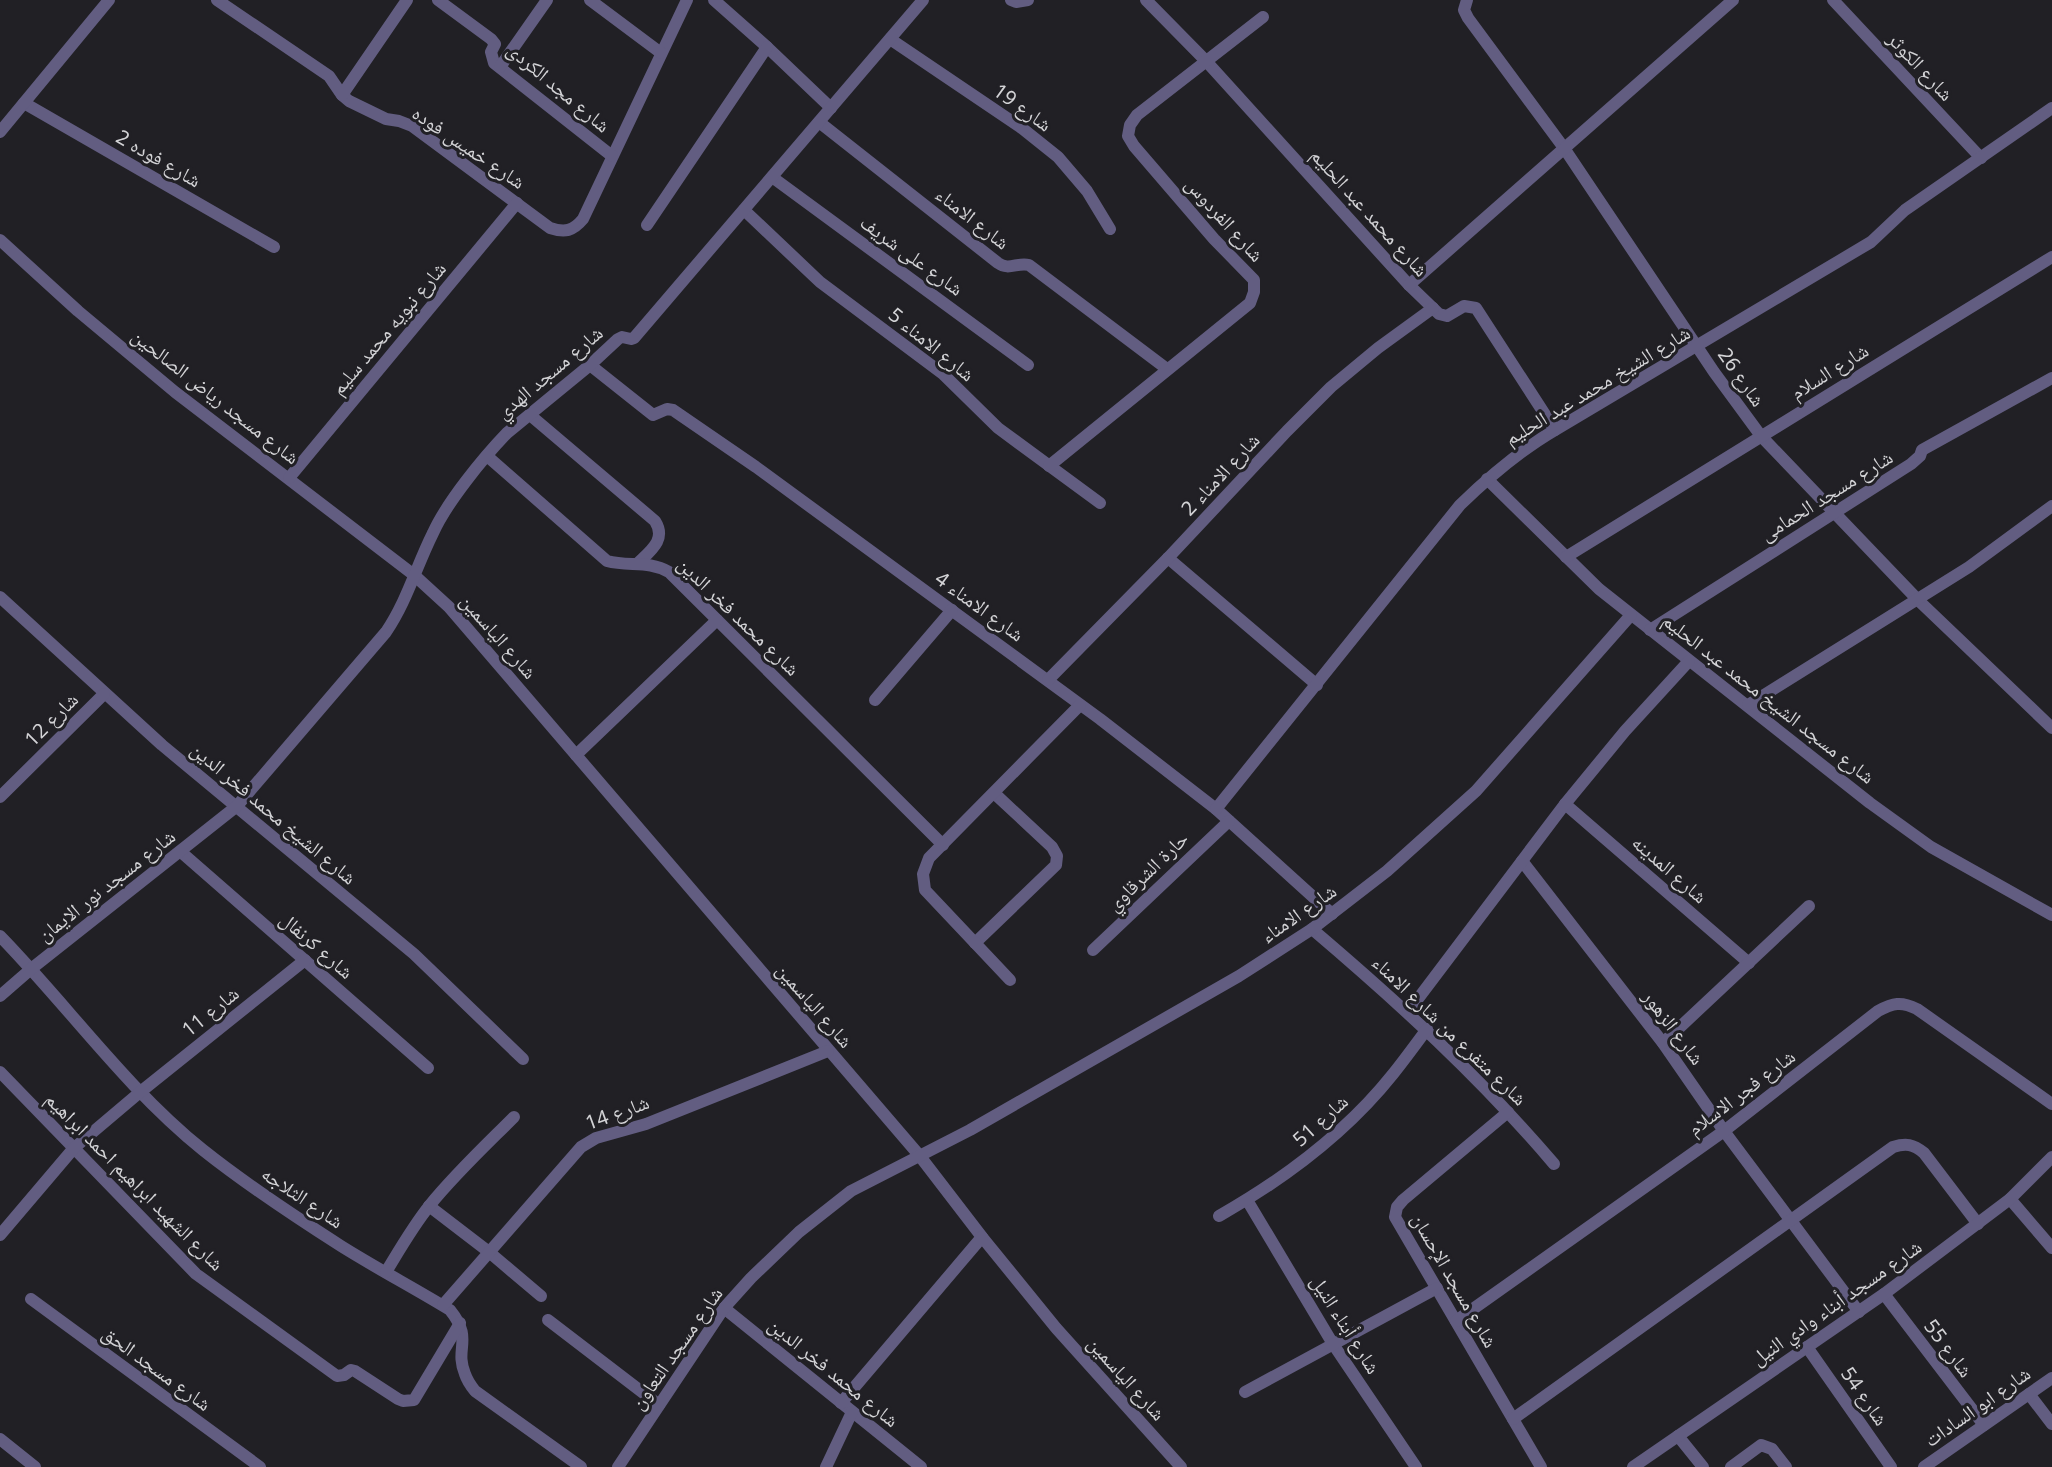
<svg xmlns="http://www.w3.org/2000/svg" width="2052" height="1467" font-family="'Noto Sans','Noto Naskh Arabic',sans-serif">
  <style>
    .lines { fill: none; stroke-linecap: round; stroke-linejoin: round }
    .minor { stroke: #625d81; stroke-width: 12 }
    .labels { text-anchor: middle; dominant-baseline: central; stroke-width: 6; stroke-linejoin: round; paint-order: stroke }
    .street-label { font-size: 20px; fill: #d3d3d6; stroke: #212025 }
  </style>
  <rect width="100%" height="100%" fill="#212025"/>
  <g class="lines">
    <g class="minor">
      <path d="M217,0l112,76 13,19 7,6 37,18 13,2 13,5 138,102c15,5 23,3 33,-9l104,-219"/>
      <polyline points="438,0 491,39 495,44 491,52 494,63 612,156"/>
      <polyline points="590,0 661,53"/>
      <polyline points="714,0 767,47 831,108"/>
      <polyline points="1011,0 1016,2 1028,0"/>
      <polyline points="1146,0 1206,61 1409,285 1439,314 1447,316 1464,306 1476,308 1555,430"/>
      <polyline points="1467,0 1464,10 1468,18 1564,148 1714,372 1761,436 1918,600 2052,728"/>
      <polyline points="1833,0 1981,158"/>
      <polyline points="890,39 1023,129 1058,157 1087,191 1110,229"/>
      <polyline points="500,67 547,0"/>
      <polyline points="342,95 407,0"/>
      <polyline points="24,103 274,247"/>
      <path d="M819,122l179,141c11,8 19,-1 31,2l138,104"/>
      <polyline points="0,132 109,0"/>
      <polyline points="772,177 1028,365"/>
      <polyline points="744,210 820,282 943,374 998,428 1100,503"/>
      <polyline points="647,225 767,47"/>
      <polyline points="0,240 78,311 175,392 414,575 449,607 919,1155 982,1237 1056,1328 1181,1467"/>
      <polyline points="1409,285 1733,0"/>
      <polyline points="590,365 653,415 667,409 673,410 756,467 1100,719 1216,809 1332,914"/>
      <path d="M530,415l125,106c12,19 -5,30 -18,43"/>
      <path d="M487,456l120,105c22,6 41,-1 62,11l274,273"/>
      <polyline points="1049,466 1250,303 1254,292 1254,280 1214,239 1134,146 1128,136 1130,125 1137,115 1263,17"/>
      <polyline points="289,478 517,203"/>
      <polyline points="1487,479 1599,589 1870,803 1931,847 2052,915"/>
      <polyline points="1566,557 2052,257"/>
      <polyline points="1168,558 1317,685"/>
      <polyline points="0,597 162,745 414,954 523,1059"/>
      <polyline points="1650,630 1911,464 1920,456 1922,450 2052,378"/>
      <polyline points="1048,680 1168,558 1287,431 1331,387 1378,348 1433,308"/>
      <polyline points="875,700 952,610"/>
      <polyline points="1748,705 1969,567 2052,506"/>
      <polyline points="576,755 717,620"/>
      <polyline points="0,797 104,694"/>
      <polyline points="1565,804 1749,963"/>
      <path d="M1216,809l244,-304c30,-29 59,-54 95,-75l316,-188 34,-32 147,-102"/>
      <polyline points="181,852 428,1068"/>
      <polyline points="1522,861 1663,1043 1724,1131 1859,1312"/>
      <path d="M1312,929c87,74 168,148 242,235"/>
      <path d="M0,936c69,71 126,152 203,214 44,35 91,66 138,96 35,22 73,42 109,64 24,30 4,37 15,64 2,6 6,12 10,17l106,76"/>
      <polyline points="975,943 1056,865 1057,856 1052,847 994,793"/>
      <polyline points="1093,950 1229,821"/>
      <polyline points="1010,980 925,890 923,874 929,858 1080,705"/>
      <path d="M0,996l31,-27 206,-163 149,-174c21,-31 30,-65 47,-99 14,-31 50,-75 74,-100l83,-68 28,-26 4,-2 9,2 3,-1 289,-338"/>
      <polyline points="1408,1012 1565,804 1625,731 1689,661"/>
      <polyline points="1663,1043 1809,906"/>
      <polyline points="0,1072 196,1274 337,1376 344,1375 351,1370 355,1371 398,1399 403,1401 414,1400 460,1323"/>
      <polyline points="1508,1112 1403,1200 1397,1207 1395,1217 1541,1467"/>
      <polyline points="2010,1199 2052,1248"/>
      <polyline points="1247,1200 1333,1344 1416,1467"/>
      <polyline points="429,1206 489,1252 541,1296"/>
      <path d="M1219,1216c65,-37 127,-83 174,-142 12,-15 23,-30 34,-45"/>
      <polyline points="0,1235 74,1148 139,1093 305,960"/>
      <path d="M386,1272c14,-23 27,-46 44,-67 25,-31 55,-59 84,-88"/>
      <polyline points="1884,1294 1984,1425"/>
      <polyline points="31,1299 260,1467"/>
      <polyline points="443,1305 581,1147 596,1138 646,1124 828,1051"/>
      <polyline points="724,1308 921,1467"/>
      <polyline points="548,1320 659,1405"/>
      <path d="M1456,1321l268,-190 154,-120c15,-8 23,-10 39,-2l135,95"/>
      <polyline points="1807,1347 1891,1467"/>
      <polyline points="1245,1392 1437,1288"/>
      <polyline points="2029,1394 2052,1424"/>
      <polyline points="841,1403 982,1237"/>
      <path d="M1513,1419l380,-272c13,-4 20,-3 31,6l54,71"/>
      <polyline points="1678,1436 1703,1467"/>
      <polyline points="0,1439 35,1467"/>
      <polyline points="618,1467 724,1308 751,1278 799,1232 851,1191 970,1130 1239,976 1312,929 1387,871 1476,791 1631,615"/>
      <polyline points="826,1467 852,1412"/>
      <polyline points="1633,1467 1884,1294 2010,1199 2052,1157"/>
      <polyline points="1731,1467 1761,1445 1772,1449 1786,1467"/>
      <polyline points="1924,1467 2052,1378"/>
    </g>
  </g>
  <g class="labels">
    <g class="street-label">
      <text transform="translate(1921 66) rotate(47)">شارع الكوثر</text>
      <text transform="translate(559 87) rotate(40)">شارع مجد الكردى</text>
      <text transform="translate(1023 107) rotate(36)">شارع 19</text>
      <text transform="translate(469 147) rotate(34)">شارع خميس فوده</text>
      <text transform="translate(159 158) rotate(30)">شارع فوده 2</text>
      <text transform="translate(1370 212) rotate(48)">شارع محمد عبد الحليم</text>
      <text transform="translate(973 218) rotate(38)">شارع الامناء</text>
      <text transform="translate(1225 219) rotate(48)">شارع الفردوس</text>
      <text transform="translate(912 255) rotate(36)">شارع على شريف</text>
      <text transform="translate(388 328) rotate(-50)">شارع نبويه محمد سليم</text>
      <text transform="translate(932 344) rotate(39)">شارع الامناء 5</text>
      <text transform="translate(1829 371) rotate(-32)">شارع السلام</text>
      <text transform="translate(549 372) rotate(-40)">شارع مسجد الهدي</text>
      <text transform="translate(1742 377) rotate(55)">شارع 26</text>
      <text transform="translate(1597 385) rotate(-31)">شارع الشيخ محمد عبد الحليم</text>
      <text transform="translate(216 396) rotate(38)">شارع مسجد رياض الصالحين</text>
      <text transform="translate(1220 474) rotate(-47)">شارع الامناء 2</text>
      <text transform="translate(1826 495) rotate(-32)">شارع مسجد الحمامى</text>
      <text transform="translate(980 606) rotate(36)">شارع الامناء 4</text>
      <text transform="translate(739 616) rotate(44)">شارع محمد فخر الدين</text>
      <text transform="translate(499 636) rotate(49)">شارع الياسمين</text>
      <text transform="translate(1769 698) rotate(38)">شارع مسجد الشيخ محمد عبد الحليم</text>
      <text transform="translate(51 719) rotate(-45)">شارع 12</text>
      <text transform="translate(274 813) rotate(40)">شارع الشيخ محمد فخر الدين</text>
      <text transform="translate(1670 869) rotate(41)">شارع المدينه</text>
      <text transform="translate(1147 871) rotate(-44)">حارة الشرقاوي</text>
      <text transform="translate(106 885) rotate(-38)">شارع مسجد نور الايمان</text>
      <text transform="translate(1298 913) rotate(-35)">شارع الامناء</text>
      <text transform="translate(317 945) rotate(41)">شارع كرنفال</text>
      <text transform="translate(815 1005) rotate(49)">شارع الياسمين</text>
      <text transform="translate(210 1011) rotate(-39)">شارع 11</text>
      <text transform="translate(1674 1027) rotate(53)">شارع الزهور</text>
      <text transform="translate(1450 1030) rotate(44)">شارع متفرع من شارع الامناء</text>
      <text transform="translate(1741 1092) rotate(-37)">شارع فجر الاسلام</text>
      <text transform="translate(617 1112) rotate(-20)">شارع 14</text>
      <text transform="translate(1320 1120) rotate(-42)">شارع 51</text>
      <text transform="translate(135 1181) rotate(45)">شارع الشهيد ابراهيم احمد ابراهيم</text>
      <text transform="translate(303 1197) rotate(34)">شارع الثلاجه</text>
      <text transform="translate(1455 1280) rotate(60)">شارع مسجد الإحسان</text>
      <text transform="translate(1836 1302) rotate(-35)">شارع مسجد أبناء وادي النيل</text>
      <text transform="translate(1346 1324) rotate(58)">شارع أبناء النيل</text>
      <text transform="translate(676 1348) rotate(-55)">شارع مسجد التعاون</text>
      <text transform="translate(1949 1348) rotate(53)">شارع 55</text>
      <text transform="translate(157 1368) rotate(36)">شارع مسجد الحق</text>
      <text transform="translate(834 1372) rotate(39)">شارع محمد فخر الدين</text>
      <text transform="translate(1127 1378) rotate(48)">شارع الياسمين</text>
      <text transform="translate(1865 1396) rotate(55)">شارع 54</text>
      <text transform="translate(1977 1406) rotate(-35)">شارع ابو السادات</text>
    </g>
  </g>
</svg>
